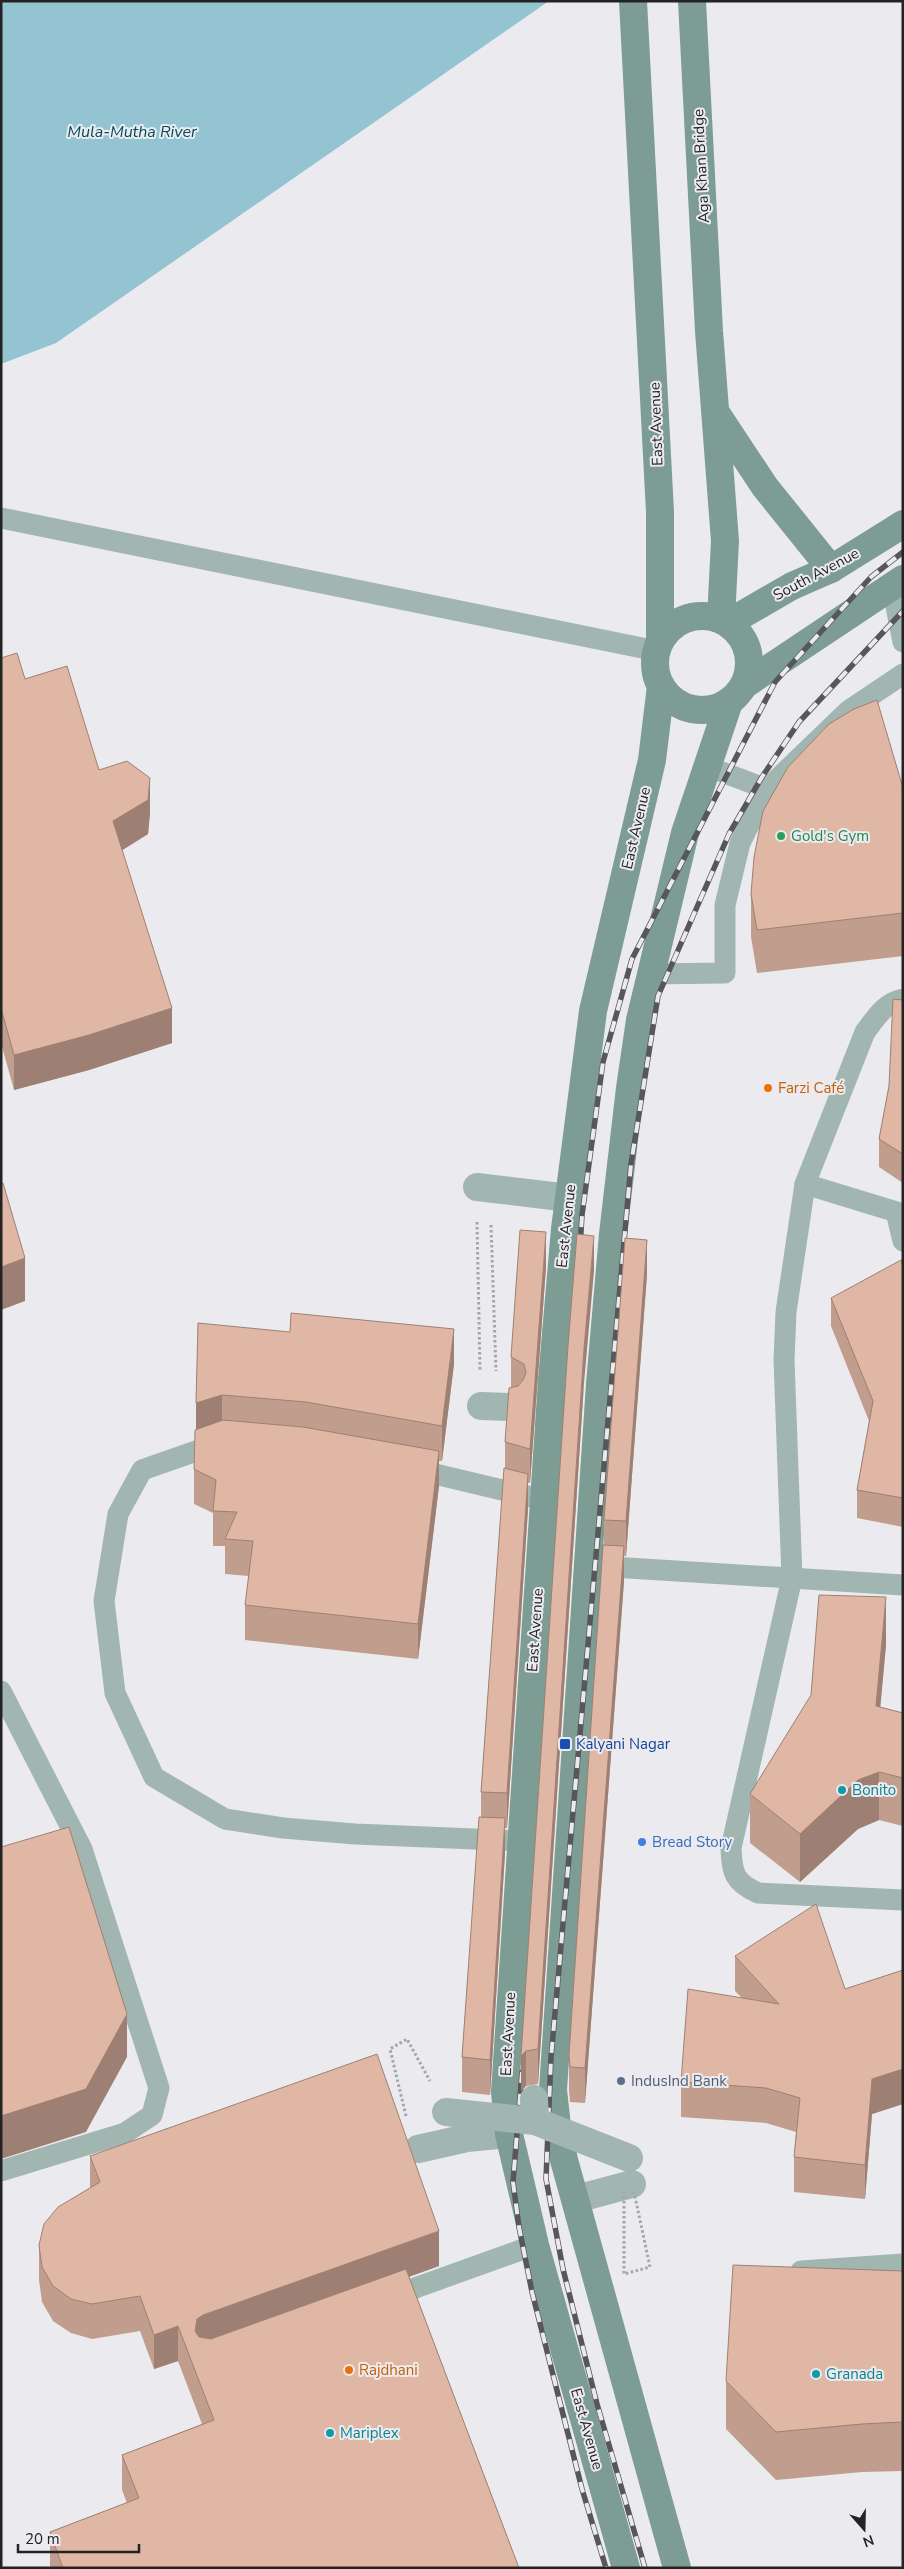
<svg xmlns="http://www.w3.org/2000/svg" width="904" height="2569" font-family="'Nunito Sans',sans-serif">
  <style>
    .water { fill: #94c3d2 }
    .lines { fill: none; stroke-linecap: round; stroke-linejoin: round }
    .path { stroke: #a5a5a8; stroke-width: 3; stroke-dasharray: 2.5 2.5; stroke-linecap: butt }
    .lane { stroke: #a1b6b1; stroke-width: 21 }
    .street { stroke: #a1b6b1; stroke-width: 28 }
    .secondary { stroke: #7d9c94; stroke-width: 28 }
    .rail-casing { stroke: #575759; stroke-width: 5.5 }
    .rail { stroke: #ebebef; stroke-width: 4; stroke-dasharray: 11; stroke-linecap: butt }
    .path-bridge { stroke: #a5a5a8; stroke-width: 3; stroke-dasharray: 2.5 2.5; stroke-linecap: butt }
    .street-bridge { stroke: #a1b6b1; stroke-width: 28 }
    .wall { fill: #c19d8d }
    .shaded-wall { fill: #9d8073 }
    .building { fill: #e0b7a4; stroke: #9d8073 }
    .leisure-dot { fill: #2e9e5b; stroke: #ebebef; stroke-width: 2 }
    .food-dot { fill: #e8710a; stroke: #ebebef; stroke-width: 2 }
    .transit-dot { fill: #1a4fb4; stroke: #ebebef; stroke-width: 2 }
    .culture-dot { fill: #0f9aa8; stroke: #ebebef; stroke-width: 2 }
    .shop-dot { fill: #3f7fe0; stroke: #ebebef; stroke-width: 2 }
    .service-dot { fill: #5c6f8a; stroke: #ebebef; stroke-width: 2 }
    .labels { text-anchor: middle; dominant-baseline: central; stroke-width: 4; stroke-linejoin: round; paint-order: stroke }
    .street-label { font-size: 15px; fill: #232324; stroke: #ebebef }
    .leisure-label { font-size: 15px; fill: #27864d; stroke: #ebebef; text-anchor: start }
    .food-label { font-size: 15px; fill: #c56008; stroke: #ebebef; text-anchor: start }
    .transit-label { font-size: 15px; fill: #164399; stroke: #ebebef; text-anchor: start }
    .culture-label { font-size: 15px; fill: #0d838f; stroke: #ebebef; text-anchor: start }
    .shop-label { font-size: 15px; fill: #366cbe; stroke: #ebebef; text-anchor: start }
    .service-label { font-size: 15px; fill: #4e5e75; stroke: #ebebef; text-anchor: start }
    .water-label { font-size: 16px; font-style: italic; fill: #034a5a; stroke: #ebebef }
  </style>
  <rect width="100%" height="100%" fill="#ebebef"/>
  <polygon class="water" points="1,1 549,1 56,343 1,364"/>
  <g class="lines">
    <g class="path">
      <polyline points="477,1222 480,1370"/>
      <polyline points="491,1225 496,1371"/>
      <polyline points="406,2116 390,2049 407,2039 430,2081"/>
    </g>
    <g class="lane">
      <polyline points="1,518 657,651"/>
      <polyline points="892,586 903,642"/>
      <polyline points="706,766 767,789"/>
      <polyline points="651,974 725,973 725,905 740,843 767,789 848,711 903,674"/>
      <path d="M903,999c-18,3 -28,20 -38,33l-60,152 -19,128 -2,48 8,218 -61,270c1,25 3,34 27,45l145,7"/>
      <polyline points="805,1184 903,1214"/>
      <polyline points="896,1212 903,1241"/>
      <polyline points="222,1442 142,1470 118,1514 104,1601 115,1693 154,1777 225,1819 283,1828 355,1834 521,1841"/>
      <polyline points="410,1468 544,1500"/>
      <polyline points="596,1566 903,1585"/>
      <polyline points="1,1691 82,1849 159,2088 152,2115 125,2133 1,2171"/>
      <polyline points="801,2271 903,2264"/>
      <polyline points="387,2298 535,2245"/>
    </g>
    <g class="street">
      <polyline points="477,1187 569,1198"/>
      <polyline points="481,1406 510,1407"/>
      <polyline points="418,2149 467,2138 509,2134"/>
      <polyline points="576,2199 632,2184"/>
    </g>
    <g class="secondary">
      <polyline points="633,1 660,512 660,641"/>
      <polyline points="692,1 709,331 725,541 721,619"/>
      <polyline points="716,413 765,487 831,569"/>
      <circle cx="702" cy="663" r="47"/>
      <polyline points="728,623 792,586 831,569 903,524"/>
      <polyline points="744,685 903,579"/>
      <polyline points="626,2568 535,2245 509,2134 505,2092 552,1380 565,1229 593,1011 652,760 661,686"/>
      <polyline points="677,2568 564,2160 557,2126 553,2090 600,1384 613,1234 630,1088 640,1020 685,833 729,702"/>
    </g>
    <defs>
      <g id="rail">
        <polyline points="580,1249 582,1215 603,1062 632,959 775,682 871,577 903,552"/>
        <polyline points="522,2072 513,2182 519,2227 532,2292 582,2489 606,2568"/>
        <polyline points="645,2568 597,2404 563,2269 546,2179 551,2058 631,1164 658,996 729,834 762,777 799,722 903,611"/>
      </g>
    </defs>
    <use href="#rail" class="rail-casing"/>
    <use href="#rail" class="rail"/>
    <polyline class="path-bridge" points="624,2191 624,2274 650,2267 634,2192"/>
    <g class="street-bridge">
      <polyline points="534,2099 535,2121 629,2158"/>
      <polyline points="446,2112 535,2121"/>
    </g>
  </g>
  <g class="wall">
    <polygon points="1,658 25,679 99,770 150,813 148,834 122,850 172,1043 89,1070 14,1090 1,1043"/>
    <polygon points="903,788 903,956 757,973 751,937 751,894"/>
    <polygon points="903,1000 903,1183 879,1167 879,1139 889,1086"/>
    <polygon points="903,1266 903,1527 857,1518 857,1490 869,1421 831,1326 831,1298"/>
    <polygon points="546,1267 530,1483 528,1483 528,1509 507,1828 505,1828 505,1853 490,2095 462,2092 462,2057 481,1817 481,1792 505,1468 505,1442 511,1387 511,1357"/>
    <polygon points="594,1271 584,1383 538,2084 526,2086 521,2091"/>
    <polygon points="647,1274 626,1556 624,1556 624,1581 585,2103 570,2102 569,2090 569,2055 604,1545 604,1520"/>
    <polygon points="198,1323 454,1364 442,1461 439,1461 439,1486 418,1659 245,1640 245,1605 249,1576 225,1574 225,1546 213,1546 213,1513 194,1504 194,1469 196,1429"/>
    <polygon points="886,1645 880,1707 903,1713 903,1826 879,1820 858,1829 800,1882 750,1843 750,1794"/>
    <polygon points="735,1956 845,1989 903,1970 903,2104 872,2114 865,2199 794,2192 794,2157 796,2132 766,2123 681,2117 681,2082 742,1998 735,1991"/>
    <polygon points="90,2156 439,2266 409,2277 519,2568 50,2568 50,2532 127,2503 122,2490 122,2455 202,2424 178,2361 154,2369 140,2331 92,2339 71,2333 53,2321 42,2302 39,2280 39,2245 90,2188"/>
    <polygon points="903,2271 903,2471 862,2472 776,2480 726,2429 726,2381"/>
  </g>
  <g class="shaded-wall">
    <polygon points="150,778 150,813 148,834 113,856 113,821"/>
    <polygon points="172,1008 172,1043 89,1070 14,1090 14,1055"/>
    <polygon points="546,1232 546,1267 530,1483 530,1449"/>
    <polygon points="594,1236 594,1271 584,1383 538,2084 538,2049 584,1348"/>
    <polygon points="647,1240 647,1274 626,1556 626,1521"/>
    <polygon points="25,1258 25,1301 1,1310 1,1267"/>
    <polygon points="454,1329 454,1364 442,1461 442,1426"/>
    <polygon points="222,1395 222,1430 196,1438 196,1403"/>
    <polygon points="439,1451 439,1486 418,1659 418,1624"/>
    <polygon points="528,1474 528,1509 507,1828 507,1793"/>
    <polygon points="624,1546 624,1581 585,2103 585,2068"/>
    <polygon points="886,1597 886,1645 876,1754 876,1706"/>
    <polygon points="879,1772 879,1820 858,1829 800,1882 800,1834 858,1780"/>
    <polygon points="505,1818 505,1853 490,2095 490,2060"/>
    <polygon points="127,2014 127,2057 86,2132 1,2159 1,2116"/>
    <polygon points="526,2051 526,2086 521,2091 521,2056"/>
    <polygon points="903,2069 903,2104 872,2114 865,2199 865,2165 872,2079"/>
    <polygon points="439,2231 439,2266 203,2350 195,2331 197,2319 203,2315"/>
    <polygon points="178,2326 178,2361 154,2369 154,2335"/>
  </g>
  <g class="building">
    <polygon points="17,653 25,679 67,666 99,770 127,761 150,778 148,800 113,821 172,1008 89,1035 14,1055 1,1008 1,658"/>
    <polygon points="877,700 903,788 903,913 757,930 751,894 754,857 763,811 788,767 829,724 854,709"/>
    <polygon points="893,999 903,1000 903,1154 879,1139 889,1086"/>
    <polygon points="3,1183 25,1258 1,1267 1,1184"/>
    <polygon points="520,1230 546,1232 530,1449 505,1442 509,1388 518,1386 523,1380 526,1373 524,1364 511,1357"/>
    <polygon points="577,1234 594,1236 584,1348 538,2049 526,2051 521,2056 568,1346"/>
    <polygon points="625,1238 647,1240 626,1521 604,1520"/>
    <polygon points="901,1260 903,1266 903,1498 857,1490 873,1401 831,1298"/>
    <polygon points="291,1313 454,1329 442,1426 306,1402 222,1395 196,1403 198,1323 290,1332"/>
    <polygon points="223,1420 303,1427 439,1451 418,1624 245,1605 253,1541 225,1539 237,1512 213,1511 216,1480 194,1469 195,1430"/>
    <polygon points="504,1468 528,1474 507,1793 481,1792"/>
    <polygon points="603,1545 624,1546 585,2068 570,2067 569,2055"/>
    <polygon points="819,1595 886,1597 876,1706 903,1713 903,1778 879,1772 858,1780 800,1834 750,1794 811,1695"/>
    <polygon points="479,1817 505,1818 490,2060 462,2057"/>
    <polygon points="69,1827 127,2014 86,2089 1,2116 1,1847"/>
    <polygon points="816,1904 845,1989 903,1970 903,2069 872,2079 865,2165 794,2157 800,2098 766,2088 681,2082 688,1989 779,2004 735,1956"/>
    <polygon points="377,2054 439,2231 203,2315 197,2319 195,2331 199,2337 211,2339 406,2269 519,2568 63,2568 50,2532 139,2498 122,2455 214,2420 178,2326 154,2335 140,2296 92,2304 71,2299 53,2286 42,2267 39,2245 44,2224 58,2207 100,2182 90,2156"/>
    <polygon points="733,2265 903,2271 903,2422 862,2424 776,2432 726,2381"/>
  </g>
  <circle class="leisure-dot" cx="781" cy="836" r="5"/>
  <g class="food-dot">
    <circle cx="768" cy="1088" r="5"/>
    <circle cx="349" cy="2370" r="5"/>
  </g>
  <rect class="transit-dot" x="559" y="1738" width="12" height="12" rx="2.5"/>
  <g class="culture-dot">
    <circle cx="842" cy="1790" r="5"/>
    <circle cx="816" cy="2374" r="5"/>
    <circle cx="330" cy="2433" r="5"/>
  </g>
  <circle class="shop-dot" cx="642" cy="1842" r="5"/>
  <circle class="service-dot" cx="621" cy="2081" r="5"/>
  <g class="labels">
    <g class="street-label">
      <text transform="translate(701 166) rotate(-93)">Aga Khan Bridge</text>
      <text transform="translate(656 424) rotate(-92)">East Avenue</text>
      <text transform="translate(816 574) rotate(-28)">South Avenue</text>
      <text transform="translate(636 828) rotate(-77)">East Avenue</text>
      <text transform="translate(566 1226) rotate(-84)">East Avenue</text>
      <text transform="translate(535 1630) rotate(-86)">East Avenue</text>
      <text transform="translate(508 2034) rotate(-87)">East Avenue</text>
      <text transform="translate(587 2429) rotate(74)">East Avenue</text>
    </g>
    <g class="leisure-label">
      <text x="791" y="836">Gold's Gym</text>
    </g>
    <g class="food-label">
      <text x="778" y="1088">Farzi Café</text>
      <text x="359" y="2370">Rajdhani</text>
    </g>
    <g class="transit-label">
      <text x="576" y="1744">Kalyani Nagar</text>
    </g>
    <g class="culture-label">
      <text x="852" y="1790">Bonito</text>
      <text x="826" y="2374">Granada</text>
      <text x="340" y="2433">Mariplex</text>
    </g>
    <g class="shop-label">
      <text x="652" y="1842">Bread Story</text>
    </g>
    <g class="service-label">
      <text x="631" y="2081">IndusInd Bank</text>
    </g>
    <g class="water-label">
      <text x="132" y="132">Mula-Mutha River</text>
    </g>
  </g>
  <rect width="904" height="2569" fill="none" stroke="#232324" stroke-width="5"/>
  <g transform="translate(864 2529) rotate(160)" stroke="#ebebef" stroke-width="4" paint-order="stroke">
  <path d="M0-4L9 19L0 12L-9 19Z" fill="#232324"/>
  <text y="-8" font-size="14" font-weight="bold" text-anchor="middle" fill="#232324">N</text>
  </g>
  <path d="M18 2544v8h121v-8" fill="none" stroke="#232324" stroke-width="2.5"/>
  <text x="25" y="2544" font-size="15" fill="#232324" stroke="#ebebef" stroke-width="4" paint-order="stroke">20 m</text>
</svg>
